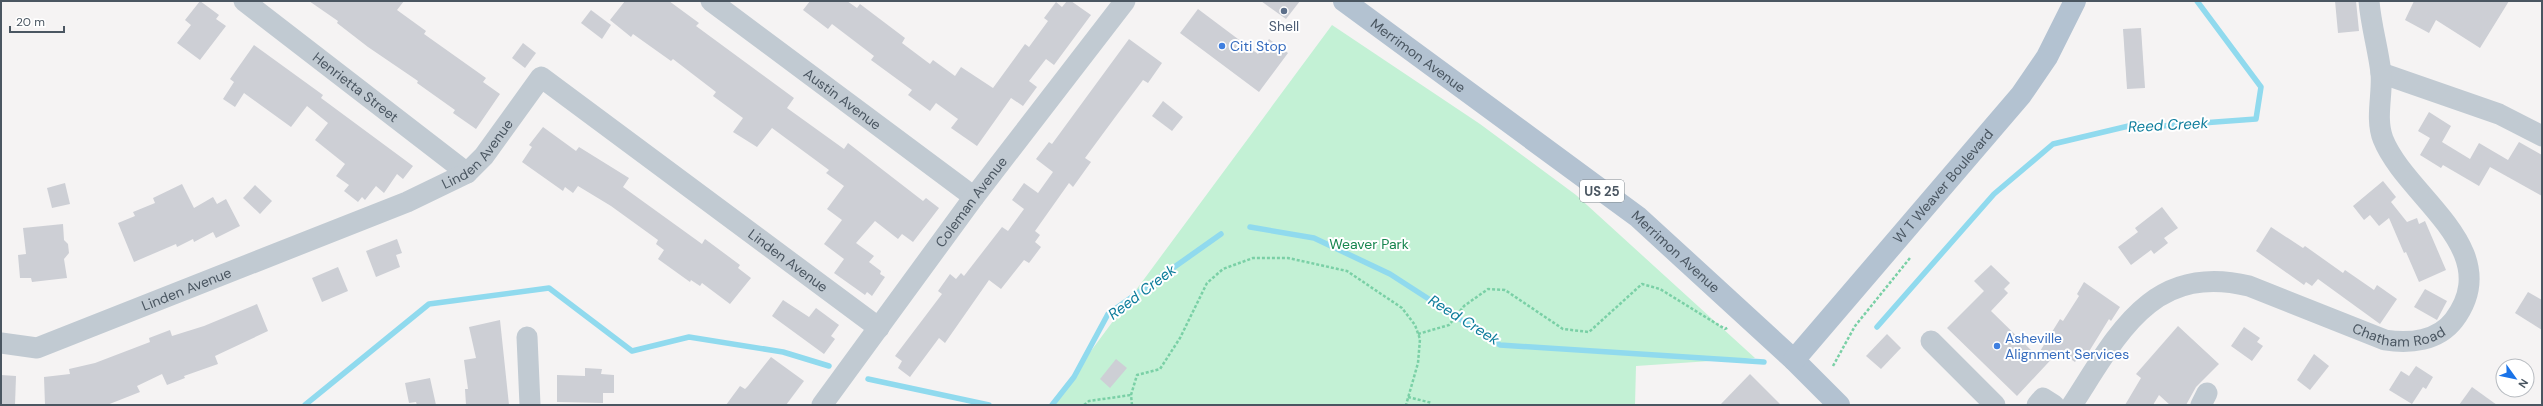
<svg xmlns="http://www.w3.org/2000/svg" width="2543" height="406" font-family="'DM Sans',sans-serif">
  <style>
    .green { fill: #c3f1d5 }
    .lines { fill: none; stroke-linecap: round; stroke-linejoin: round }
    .stream { stroke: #90daee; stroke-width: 5.5 }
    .building { fill: #cdcfd5 }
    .path { stroke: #7ad0a6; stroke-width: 2.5; stroke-dasharray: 3 2; stroke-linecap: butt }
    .minor { stroke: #c1cad2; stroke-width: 21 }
    .major { stroke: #b3c2d1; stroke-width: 22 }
    .service-dot { fill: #5c6f8a; stroke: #fff; stroke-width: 1.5 }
    .shop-dot { fill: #3f7fe0; stroke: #fff; stroke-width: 1.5 }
    .labels { text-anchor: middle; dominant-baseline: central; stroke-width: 4; stroke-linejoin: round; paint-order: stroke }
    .shield { fill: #fff; stroke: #808990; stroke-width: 1 }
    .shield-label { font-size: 13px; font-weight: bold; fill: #4a5661 }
    .service-label { font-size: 14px; fill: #4e5e75; stroke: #fff }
    .shop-label { font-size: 14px; fill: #366cbe; stroke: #fff; text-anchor: start }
    .street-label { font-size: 14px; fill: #4a5661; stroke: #fff }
    .park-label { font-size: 14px; fill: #17864f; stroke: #fff }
    .water-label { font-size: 15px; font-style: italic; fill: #0c7c9b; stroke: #fff }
  </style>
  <rect width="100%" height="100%" fill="#f5f3f3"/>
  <polygon class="green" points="1332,25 1480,124 1576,195 1755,358 1636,366 1635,405 1051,405"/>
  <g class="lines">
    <g class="stream">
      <polyline points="1250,227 1314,238 1390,274 1500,345 1764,362"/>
      <polyline points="1877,327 1994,194 2053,144 2137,124 2148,127 2256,119 2261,87 2197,1"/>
      <polyline points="868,379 989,405"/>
      <polyline points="305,405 429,304 549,288 632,351 689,337 783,352 829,366"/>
      <polyline points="1052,405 1074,377 1108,314 1221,234"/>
    </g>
  </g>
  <g class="building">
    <polygon points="200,1 219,15 216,19 226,26 200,60 177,43 191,25 185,20"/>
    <polygon points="309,1 404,1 397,10 426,31 424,34 486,78 483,82 500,94 476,129 453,113 455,110 417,83 418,81 368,47 337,23 338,21"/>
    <polygon points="625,1 669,1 699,23 696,26 794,98 787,108 844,149 848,143 923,201 926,198 939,208 913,242 902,234 898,239 875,221 856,243 874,256 869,262 881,271 880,274 885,277 872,296 867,292 865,295 834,273 844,259 824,244 842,220 827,209 844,186 826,173 829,170 772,128 757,147 733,132 743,118 713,96 716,92 673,59 671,61 633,34 631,37 610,20"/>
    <polygon points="810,1 847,1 857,8 860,4 905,38 902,43 930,64 933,60 955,76 961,67 993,88 1025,44 1029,47 1048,21 1044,18 1056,2 1062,7 1067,1 1071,1 1091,15 1054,65 1046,59 1029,81 1037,87 1023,106 1011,98 977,146 951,128 958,119 936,103 930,111 908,95 912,90 871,60 874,56 832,24 828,29 803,10"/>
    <polygon points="1261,1 1300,1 1286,19"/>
    <polygon points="2335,1 2356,1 2359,31 2338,33"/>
    <polygon points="2414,1 2509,1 2480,48 2436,20 2429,33 2405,20"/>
    <polygon points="1198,9 1258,54 1269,39 1288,53 1259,92 1180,33"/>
    <polygon points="591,10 611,25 602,39 581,23"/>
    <polygon points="2141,28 2145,88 2127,89 2123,29"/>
    <polygon points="1129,39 1162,63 1148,83 1143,80 1116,116 1085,158 1091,162 1073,187 1069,183 1035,231 1040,235 1035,242 1041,247 1029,263 1024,260 1001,289 989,280 945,343 939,338 910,377 898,368 902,361 895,356 942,294 938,291 950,274 956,279 961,273 964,276 1002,227 1008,231 1024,209 1012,200 1024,183 1038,193 1053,172 1036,159 1049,142 1052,144"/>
    <polygon points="523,43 536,53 525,68 512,58"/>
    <polygon points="254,45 323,95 321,98 413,166 403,179 397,174 384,193 376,186 365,200 362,197 358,202 344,191 349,185 336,176 345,164 315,140 328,123 307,106 291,127 244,93 235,107 223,99 234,82 230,79"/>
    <polygon points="1163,101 1183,117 1172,131 1152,116"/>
    <polygon points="2429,112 2451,126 2442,142 2470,159 2479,143 2508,160 2519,142 2542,155 2542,196 2490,167 2479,186 2443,165 2441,168 2420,155 2430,138 2418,131"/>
    <polygon points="543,127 576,151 579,147 629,178 623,187 702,244 705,239 740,265 738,268 751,278 730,304 702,283 700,286 691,280 690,282 658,259 664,250 656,244 658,240 611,206 578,186 573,193 565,187 563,191 522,162 532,147 529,145"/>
    <polygon points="2383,181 2396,197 2391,202 2407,222 2417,218 2419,224 2425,221 2446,270 2419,282 2406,252 2404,253 2389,218 2379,226 2370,215 2364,220 2353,206"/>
    <polygon points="65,183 70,204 52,208 47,188"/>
    <polygon points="182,184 194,208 213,197 217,204 226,199 240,226 216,238 213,232 194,242 193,239 177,247 176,244 134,262 118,223 135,216 133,212 155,203 153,198"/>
    <polygon points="255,185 272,201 260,214 243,198"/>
    <polygon points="2162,207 2178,228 2164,238 2168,243 2154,254 2151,250 2131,265 2118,247 2138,232 2135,228"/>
    <polygon points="63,224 64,240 68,244 69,253 64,259 67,278 32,282 31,278 20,278 18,255 26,254 23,228"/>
    <polygon points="2271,227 2303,248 2305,246 2343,273 2345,270 2374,290 2377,285 2397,299 2380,324 2318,279 2312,286 2306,282 2304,285 2256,251"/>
    <polygon points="397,239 402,253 396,255 400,267 376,277 366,251"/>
    <polygon points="1991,265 2010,283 2004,289 2008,293 1991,311 2037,356 2060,319 2063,321 2079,296 2077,294 2084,282 2120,307 2111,321 2109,319 2085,358 2080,355 2075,362 2059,351 2017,396 1947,328 1984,291 1974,281"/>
    <polygon points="338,267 348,291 322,302 312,278"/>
    <polygon points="2425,289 2447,301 2437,320 2414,307"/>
    <polygon points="2528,292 2542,300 2542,330 2515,313"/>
    <polygon points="783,300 809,317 816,308 839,325 831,336 835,339 824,354 772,316"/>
    <polygon points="257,304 268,331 215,356 218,364 184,376 185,378 167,385 162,374 137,386 140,392 107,405 45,405 44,377 70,374 69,369 95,363 150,342 149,338 170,330 172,336 204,326"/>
    <polygon points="500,320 509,405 466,405 465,389 468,389 464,360 476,358 469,327"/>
    <polygon points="2178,326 2219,364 2196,387 2186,405 2170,405 2159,395 2153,405 2125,405 2141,378 2136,374"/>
    <polygon points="2244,327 2260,338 2257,342 2263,346 2252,361 2231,346"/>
    <polygon points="1887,334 1901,348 1881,369 1866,356"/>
    <polygon points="2314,354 2329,366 2310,390 2297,380"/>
    <polygon points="771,357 804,381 786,405 726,405 740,386 745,389 748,386"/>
    <polygon points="1116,359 1127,368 1110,388 1100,379"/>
    <polygon points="2416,366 2433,377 2426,389 2423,387 2412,404 2389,390 2401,371 2409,376"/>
    <polygon points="585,368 602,369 601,374 614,375 614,393 603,393 603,403 557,402 557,375 585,376"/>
    <polygon points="1750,374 1781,405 1720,405"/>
    <polygon points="1,375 16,376 15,405 1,405"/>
    <polygon points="430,378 436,405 417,405 416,402 409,403 405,383"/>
    <polygon points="2472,387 2497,405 2459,405"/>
  </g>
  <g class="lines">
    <g class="path">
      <polyline points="1418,334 1449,325 1464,306 1488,289 1505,290 1563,329 1589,332 1642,284 1660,289 1725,329 1729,327"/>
      <polyline points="1833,366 1855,326 1910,258"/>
      <polyline points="1408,397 1432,403"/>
      <polyline points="1084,405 1089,401 1131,395"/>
      <polyline points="1132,405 1131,395 1137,375 1160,369 1180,338 1207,283 1223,269 1253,258 1288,258 1347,271 1402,308 1415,325 1420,339 1418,363 1406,405"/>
    </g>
    <g class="minor">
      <path id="s1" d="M244,1l223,172"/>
      <path id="s2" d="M711,1l263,196"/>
      <polyline points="2381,73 2499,114 2542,136"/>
      <polyline points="527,337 530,405"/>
      <polyline points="1931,341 1995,405"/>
      <path id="s3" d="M1,343l36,5 370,-146 60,-29 17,-17 57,-79 338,251"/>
      <path id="s4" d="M822,405l152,-208 151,-196"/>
      <polyline points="2037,405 2043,398 2054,405"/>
      <path id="s5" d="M2072,405c45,-69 79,-143 177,-119l136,54c25,4 53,1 69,-20 53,-71 -48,-123 -71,-181 -8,-21 0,-45 -2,-66 -3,-25 -10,-47 -12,-72"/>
      <polyline points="2201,405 2207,393"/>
    </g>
    <g class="major">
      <path id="s6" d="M1344,1l294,216 156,143 45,45"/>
      <path id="s7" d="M1794,360l227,-265 26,-38 28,-56"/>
    </g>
  </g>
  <circle class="service-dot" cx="1284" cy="11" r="4"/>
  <g class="shop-dot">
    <circle cx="1222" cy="46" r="4"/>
    <circle cx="1997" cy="346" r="4"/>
  </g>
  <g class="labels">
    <rect class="shield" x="1580" y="180" width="44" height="22" rx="3"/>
    <g class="shield-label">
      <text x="1602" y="191">US 25</text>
    </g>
    <g class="service-label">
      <text x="1284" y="26">Shell</text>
    </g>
    <g class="shop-label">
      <text x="1230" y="46">Citi Stop</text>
      <text x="2005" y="338">Asheville<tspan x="2005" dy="16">Alignment Services</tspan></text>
    </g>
    <g class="street-label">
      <text stroke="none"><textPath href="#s6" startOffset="92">Merrimon Avenue</textPath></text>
      <text stroke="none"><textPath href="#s1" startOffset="141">Henrietta Street</textPath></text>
      <text stroke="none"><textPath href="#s2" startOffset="164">Austin Avenue</textPath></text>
      <text stroke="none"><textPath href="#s3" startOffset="521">Linden Avenue</textPath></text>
      <text stroke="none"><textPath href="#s7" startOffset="229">W T Weaver Boulevard</textPath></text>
      <text stroke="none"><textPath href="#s4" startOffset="252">Coleman Avenue</textPath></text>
      <text stroke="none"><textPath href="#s6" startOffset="416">Merrimon Avenue</textPath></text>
      <text stroke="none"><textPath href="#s3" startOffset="930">Linden Avenue</textPath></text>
      <text stroke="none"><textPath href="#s3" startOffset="197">Linden Avenue</textPath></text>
      <text stroke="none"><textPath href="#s5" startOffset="393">Chatham Road</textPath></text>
    </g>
    <g class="park-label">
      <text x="1369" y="244">Weaver Park</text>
    </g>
    <g class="water-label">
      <text transform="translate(2168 125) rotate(-3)">Reed Creek</text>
      <text transform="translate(1142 292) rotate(-37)">Reed Creek</text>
      <text transform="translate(1464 320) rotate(32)">Reed Creek</text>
    </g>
  </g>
  <rect width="2543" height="406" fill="none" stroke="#4a5661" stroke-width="4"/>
  <g transform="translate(2515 378) rotate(123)"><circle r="19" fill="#ffffff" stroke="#b7bbc0"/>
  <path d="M0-3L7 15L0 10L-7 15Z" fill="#1a73e8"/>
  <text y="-6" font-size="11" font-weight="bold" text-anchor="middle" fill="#4a5661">N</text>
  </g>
  <path d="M10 26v6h54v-6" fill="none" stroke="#4a5661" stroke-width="2"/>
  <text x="16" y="26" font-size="12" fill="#4a5661" stroke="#ffffff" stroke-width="3" paint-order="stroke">20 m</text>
</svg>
